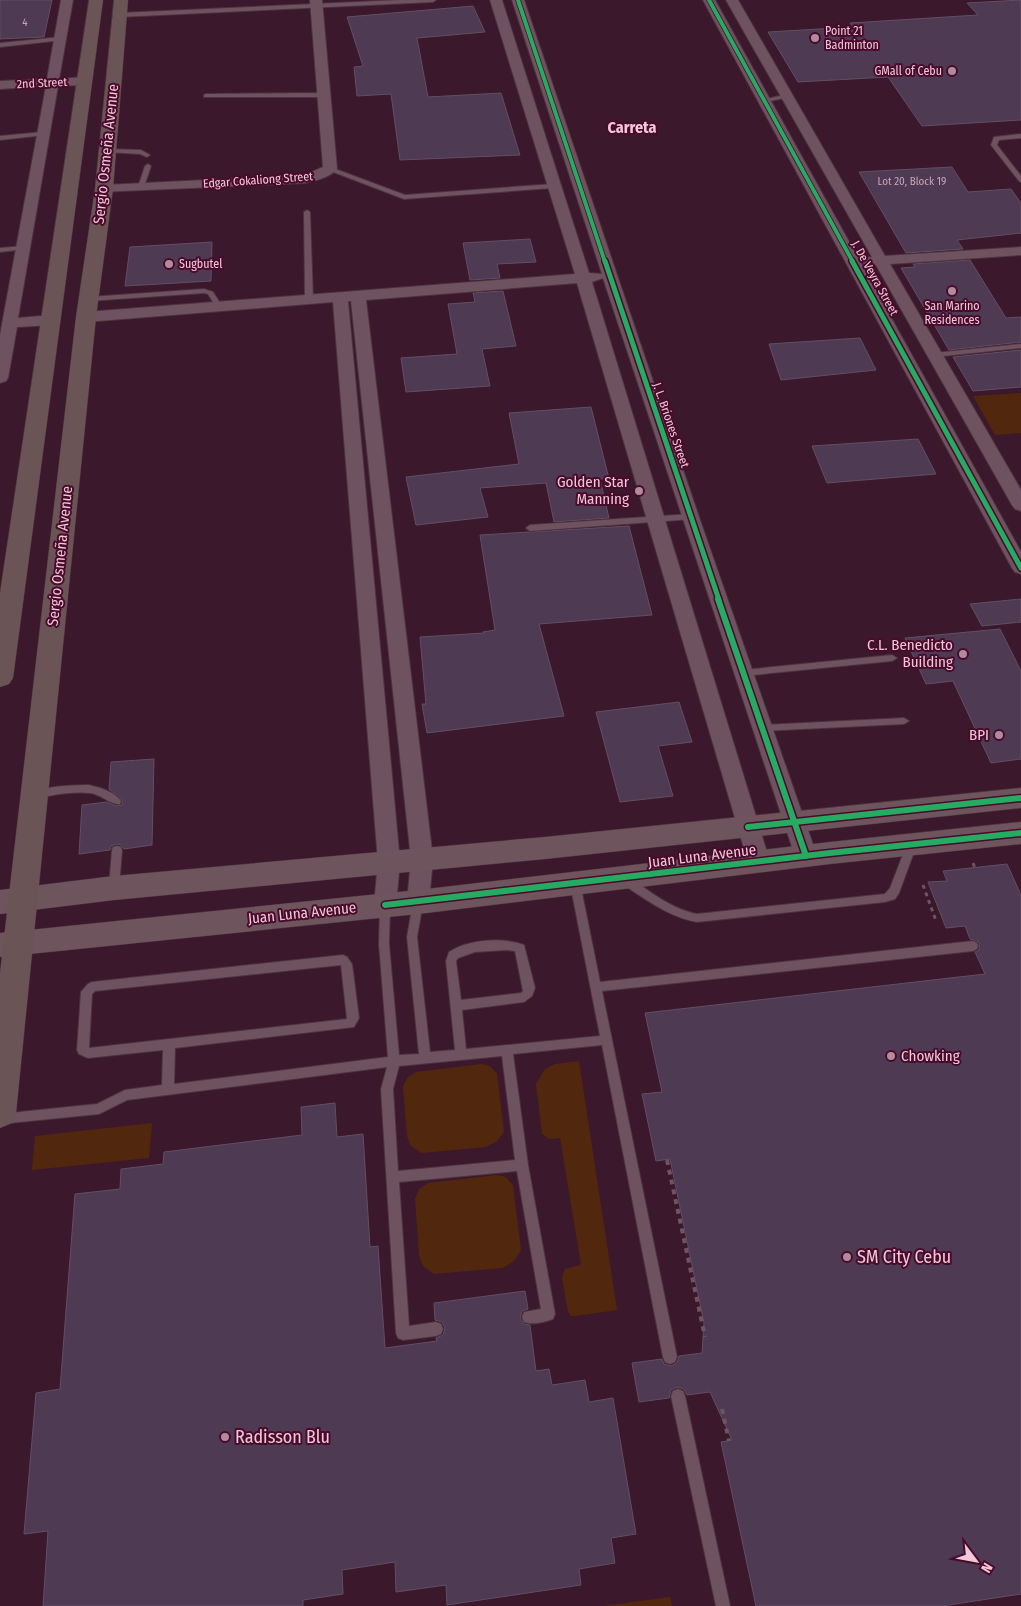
<svg xmlns="http://www.w3.org/2000/svg" width="1021" height="1606" font-family="'Fira Sans Condensed',sans-serif">
  <style>
    .green { fill: #51280e }
    .building { fill: #4e3a52; stroke: #624f64 }
    .lines { fill: none; stroke-linecap: round; stroke-linejoin: round }
    .lane-casing { stroke: #4d333f; stroke-width: 2 }
    .street-casing { stroke: #4d333f; stroke-width: 2 }
    .primary-casing { stroke: #4d333f; stroke-width: 1 }
    .highway-casing { stroke: #4d333f; stroke-width: 1 }
    .path-far1 { stroke: #6f5462; stroke-width: 3; stroke-dasharray: 4 4; stroke-linecap: butt }
    .path { stroke: #6f5462; stroke-width: 4; stroke-dasharray: 5 5; stroke-linecap: butt }
    .lane { fill: #6e5260; fill-rule: evenodd }
    .street { fill: #6e5260; fill-rule: evenodd }
    .primary { fill: #6e555d; fill-rule: evenodd }
    .highway { fill: #6a5456; fill-rule: evenodd }
    .cycleway-far2-casing { stroke: #490a2c; stroke-width: 5.5 }
    .cycleway-far1-casing { stroke: #490a2c; stroke-width: 8 }
    .cycleway-casing { stroke: #490a2c; stroke-width: 9 }
    .cycleway-far2 { stroke: #26ab63; stroke-width: 4 }
    .cycleway-far1 { stroke: #26ab63; stroke-width: 5 }
    .cycleway { stroke: #26ab63; stroke-width: 6 }
    .poi-dot { fill: #b18a9b; stroke: #490a2c; stroke-width: 2 }
    .labels { text-anchor: middle; dominant-baseline: central; stroke-width: 4; stroke-linejoin: round; paint-order: stroke }
    .far-number-label { font-size: 11px; fill: #c8a4b6 }
    .far-poi-label { font-size: 12px; fill: #f0c8d7; stroke: #490a2c; text-anchor: start }
    .far-street-label { font-size: 12px; fill: #f0c8d7; stroke: #490a2c }
    .street-label { font-size: 15px; fill: #f0c8d7; stroke: #490a2c }
    .poi-label { font-size: 15px; fill: #f0c8d7; stroke: #490a2c; text-anchor: end }
    .far-district-label { font-size: 16px; font-weight: bold; fill: #f0c8d7; stroke: #490a2c }
    .near-poi-label { font-size: 18px; fill: #f0c8d7; stroke: #490a2c; text-anchor: start }
  </style>
  <rect width="100%" height="100%" fill="#3b182b"/>
  <g class="green">
    <polygon points="1021,393 1021,433 995,435 973,396"/>
    <polygon points="579,1061 617,1310 576,1316 571,1316 568,1312 562,1278 565,1269 581,1265 560,1138 549,1139 542,1134 536,1084 545,1069 555,1064"/>
    <polygon points="481,1064 490,1066 497,1074 504,1132 497,1141 486,1147 422,1153 411,1146 407,1136 403,1086 408,1077 416,1072"/>
    <polygon points="152,1123 149,1158 32,1170 35,1136"/>
    <polygon points="497,1175 506,1177 513,1185 521,1250 514,1261 503,1268 434,1274 423,1266 419,1255 415,1199 419,1189 428,1183"/>
    <polygon points="670,1597 672,1606 603,1606"/>
  </g>
  <g class="building">
    <polygon points="0,0 52,0 44,37 0,39"/>
    <polygon points="1021,0 1021,120 922,126 888,77 798,82 768,32 853,27 850,23 978,15 967,3"/>
    <polygon points="473,6 485,32 417,38 428,97 501,93 520,155 400,160 391,94 357,96 354,67 363,66 347,17"/>
    <polygon points="952,167 968,192 1011,189 1021,203 1021,233 957,240 963,249 906,253 859,172"/>
    <polygon points="530,239 536,262 497,264 500,278 470,280 463,243"/>
    <polygon points="212,242 211,281 125,286 130,247"/>
    <polygon points="970,260 1006,318 1021,317 1021,342 949,350 901,268 915,267 913,264"/>
    <polygon points="503,291 516,346 482,349 490,386 406,392 401,358 457,354 448,304 475,302 473,293"/>
    <polygon points="860,338 876,370 781,380 769,344"/>
    <polygon points="1021,350 1021,387 973,391 953,357"/>
    <polygon points="591,407 609,479 600,479 609,518 554,522 546,483 480,488 488,517 416,525 406,477 519,464 509,413"/>
    <polygon points="918,439 936,474 827,483 812,446"/>
    <polygon points="629,526 652,615 539,624 564,716 427,733 422,704 426,704 420,637 484,633 483,632 495,630 480,535"/>
    <polygon points="1021,599 1021,622 982,626 970,604"/>
    <polygon points="1000,629 1021,671 1021,759 991,763 953,681 926,684 905,638"/>
    <polygon points="679,702 692,742 658,746 673,796 620,802 596,712"/>
    <polygon points="154,759 152,845 124,849 121,845 117,844 111,846 110,850 79,854 82,805 107,802 116,806 122,805 122,800 109,789 111,762"/>
    <polygon points="1007,864 1021,895 1021,1594 942,1606 756,1606 721,1442 732,1440 710,1392 687,1395 684,1389 677,1387 671,1390 669,1398 639,1402 632,1363 662,1359 664,1364 671,1366 677,1363 679,1356 702,1353 704,1323 670,1159 656,1161 642,1094 662,1092 645,1013 985,974 975,952 979,950 979,942 970,939 965,926 946,928 928,882 947,881 943,871"/>
    <polygon points="335,1103 337,1137 363,1134 370,1247 378,1246 385,1348 437,1341 436,1338 443,1335 445,1328 442,1322 435,1320 434,1303 525,1291 528,1309 522,1311 520,1318 524,1324 530,1325 536,1371 549,1369 552,1385 585,1380 589,1402 613,1398 636,1534 611,1538 615,1563 579,1569 581,1585 447,1605 446,1585 396,1592 395,1562 342,1570 343,1594 303,1600 303,1606 43,1606 48,1531 24,1534 36,1393 60,1389 75,1194 120,1189 121,1169 163,1164 164,1152 302,1135 301,1107"/>
  </g>
  <g class="lines">
    <defs>
      <g id="lane">
        <polygon points="400,0 436,0 433,2 119,17 116,15 119,13"/>
        <polygon points="61,37 63,38 63,40 0,47 0,43"/>
        <polygon points="206,94 324,93 327,95 324,97 204,97 204,95"/>
        <polygon points="788,94 790,95 790,97 765,102 762,100"/>
        <polygon points="43,132 45,133 45,135 0,140 0,136"/>
        <polygon points="1021,134 1021,138 999,140 997,145 1021,176 1021,182 1019,181 991,145 994,137"/>
        <polygon points="108,149 141,150 150,155 147,157 140,154 106,152 106,150"/>
        <polygon points="148,164 151,166 144,187 139,188 138,187 145,166"/>
        <polygon points="330,167 405,195 553,184 556,186 553,188 404,199 328,170 327,169"/>
        <polygon points="307,210 310,212 313,299 309,301 305,299 304,212"/>
        <polygon points="24,246 27,248 26,249 0,252 0,248"/>
        <polygon points="204,289 213,292 222,306 220,307 216,307 208,294 204,293 89,301 85,299 89,297"/>
        <polygon points="1021,344 1021,348 934,357 930,355 934,353"/>
        <polygon points="690,514 694,517 693,519 530,531 526,528 530,525"/>
        <polygon points="892,655 897,658 892,661 743,676 738,673 743,670"/>
        <polygon points="904,718 909,721 904,724 762,731 757,728 762,725"/>
        <path d="M89,785c12,3 24,6 32,16l-1,3c-8,2 -19,-10 -30,-11 -18,-2 -36,2 -53,5l-5,-4c7,-8 45,-9 57,-9z"/>
        <path d="M912,840l4,1 1,3 -18,49 -4,6 -10,3 -188,20c-29,-5 -51,-23 -75,-38l-1,-3 1,-3h8c21,14 41,31 67,36l188,-20 5,-6 17,-44 1,-3z"/>
        <polygon points="117,846 121,847 122,850 119,887 118,890 110,890 109,887 112,850 113,847"/>
        <path d="M575,879l4,1 1,3 20,99 373,-41 4,2 1,3 -1,3 -4,2 -371,40 75,366 -2,5 -5,2 -5,-2 -2,-5 -61,-312 -89,9 15,111 27,149 -2,5c-8,3 -21,6 -29,3l-2,-5 2,-5 17,-3 -24,-138 -118,11 10,144 27,-4 5,2 2,5 -2,5 -5,2 -33,4 -5,-2 -2,-5 -15,-244 6,-22 -260,33 -28,14 -99,10v-10l97,-10 28,-14 37,-5 1,-35 -75,8 -9,-4 -2,-4 4,-58 7,-8 4,-2 251,-27 4,2 5,7 7,54 -5,9 -179,21 -1,36 214,-27 -9,-113 1,-38 1,-3 4,-1 4,1 1,3 -1,38 10,111 20,-1 -12,-117 6,-34 1,-3 4,-1 4,1 1,3 -6,34 13,115 25,-2 -9,-89 3,-9c20,-13 53,-15 75,-7l11,43 -3,8 -8,6 -62,8 4,39 134,-13 -30,-153 1,-3zM507,950l8,1 8,40 -2,2 -60,7 -5,-39 2,-3 17,-6zM341,965l6,54 -258,29 3,-54 3,-3zM502,1056l13,104 -117,11 -5,-82 6,-23z"/>
        <polygon points="678,1389 683,1391 685,1396 730,1606 716,1606 671,1396 673,1391"/>
      </g>
      <g id="street">
        <polygon points="61,0 73,0 59,79 84,77 90,81 84,85 58,86 18,318 52,315 57,317 60,320 57,323 52,325 17,327 8,378 6,381 0,383 0,335 46,86 0,89 0,81 47,79"/>
        <path d="M310,0h12l15,169c-8,9 -20,11 -32,14l-206,9 -2,-3 2,-3 5,-1 201,-10 18,-8z"/>
        <polygon points="490,0 502,0 589,273 602,274 512,0 524,0 699,517 817,856 814,862 806,865 798,862 795,856 603,278 592,282 770,862 767,868 759,871 751,868 748,862 577,283 366,300 433,859 429,902 426,908 418,911 410,908 407,902 411,859 351,301 348,301 400,862 396,905 393,911 385,914 377,911 374,905 378,862 333,302 86,322 81,320 78,317 81,314 86,312 575,274"/>
        <polygon points="703,0 715,0 1021,552 1021,574 1015,572 1012,568"/>
        <polygon points="726,0 738,0 885,256 1021,247 1021,255 890,264 1021,490 1021,511 1015,509 1012,505 876,265 864,264 862,261 864,258 872,257"/>
      </g>
      <g id="primary">
        <polygon points="1021,788 1021,808 545,859 114,900 0,914 0,890 114,876 545,837"/>
        <polygon points="1021,822 1021,844 830,864 418,914 0,957 0,933 418,890 830,842"/>
      </g>
      <g id="highway">
        <polygon points="89,0 103,0 13,678 9,684 0,687 0,593"/>
        <polygon points="114,0 128,0 113,189 96,317 16,1113 12,1123 0,1128 0,973 76,317 95,189"/>
      </g>
    </defs>
    <use href="#lane" class="lane-casing"/>
    <use href="#street" class="street-casing"/>
    <use href="#primary" class="primary-casing"/>
    <use href="#highway" class="highway-casing"/>
    <g class="path-far1">
      <polyline points="973,863 975,868"/>
      <polyline points="923,885 936,921"/>
    </g>
    <g class="path">
      <polyline points="667,1160 705,1337"/>
      <polyline points="722,1409 729,1441"/>
    </g>
    <use href="#lane" class="lane"/>
    <use href="#street" class="street"/>
    <use href="#primary" class="primary"/>
    <use href="#highway" class="highway"/>
    <defs>
      <g id="cycleway-far2">
        <polyline points="518,0 605,262"/>
        <polyline points="709,0 853,262"/>
      </g>
      <g id="cycleway-far1">
        <polyline points="605,261 719,600"/>
        <polyline points="852,261 1021,568"/>
      </g>
      <g id="cycleway">
        <polyline points="718,599 806,856"/>
        <polyline points="748,827 1021,798"/>
        <polyline points="385,905 830,853 1021,833"/>
      </g>
    </defs>
    <use href="#cycleway-far2" class="cycleway-far2-casing"/>
    <use href="#cycleway-far1" class="cycleway-far1-casing"/>
    <use href="#cycleway" class="cycleway-casing"/>
    <use href="#cycleway-far2" class="cycleway-far2"/>
    <use href="#cycleway-far1" class="cycleway-far1"/>
    <use href="#cycleway" class="cycleway"/>
  </g>
  <g class="poi-dot">
    <circle cx="815" cy="38" r="5"/>
    <circle cx="952" cy="71" r="5"/>
    <circle cx="169" cy="264" r="5"/>
    <circle cx="952" cy="291" r="5"/>
    <circle cx="639" cy="491" r="5"/>
    <circle cx="963" cy="654" r="5"/>
    <circle cx="999" cy="735" r="5"/>
    <circle cx="891" cy="1056" r="5"/>
    <circle cx="847" cy="1257" r="5"/>
    <circle cx="225" cy="1437" r="5"/>
  </g>
  <g class="labels">
    <g class="far-number-label">
      <text x="25" y="22">4</text>
      <text x="912" y="181">Lot 20, Block 19</text>
    </g>
    <g class="far-poi-label">
      <text x="825" y="31">Point 21<tspan x="825" dy="14">Badminton</tspan></text>
      <text x="942" y="71" text-anchor="end">GMall of Cebu</text>
      <text x="179" y="264">Sugbutel</text>
      <text x="952" y="306" text-anchor="middle">San Marino<tspan x="952" dy="14">Residences</tspan></text>
    </g>
    <g class="far-street-label">
      <text transform="translate(42 83) rotate(-3)">2nd Street</text>
      <text transform="translate(258 180) rotate(-4)">Edgar Cokaliong Street</text>
      <text transform="translate(875 278) rotate(61)">J. De Veyra Street</text>
      <text transform="translate(671 425) rotate(71)">J. L. Briones Street</text>
    </g>
    <g class="street-label">
      <text transform="translate(106 154) rotate(-84)">Sergio Osmeña Avenue</text>
      <text transform="translate(60 556) rotate(-84)">Sergio Osmeña Avenue</text>
      <text transform="translate(702 856) rotate(-7)">Juan Luna Avenue</text>
      <text transform="translate(302 913) rotate(-6)">Juan Luna Avenue</text>
    </g>
    <g class="poi-label">
      <text x="629" y="482">Golden Star<tspan x="629" dy="17">Manning</tspan></text>
      <text x="953" y="645">C.L. Benedicto<tspan x="953" dy="17">Building</tspan></text>
      <text x="989" y="735">BPI</text>
      <text x="901" y="1056" text-anchor="start">Chowking</text>
    </g>
    <g class="far-district-label">
      <text x="632" y="127">Carreta</text>
    </g>
    <g class="near-poi-label">
      <text x="857" y="1257">SM City Cebu</text>
      <text x="235" y="1437">Radisson Blu</text>
    </g>
  </g>
  <g transform="translate(976 1561) rotate(122)" stroke="#490a2c" stroke-width="4" paint-order="stroke">
  <path d="M0-4L9 19L0 12L-9 19Z" fill="#f0c8d7"/>
  <text y="-8" font-size="14" font-weight="bold" text-anchor="middle" fill="#f0c8d7">N</text>
  </g>
</svg>
